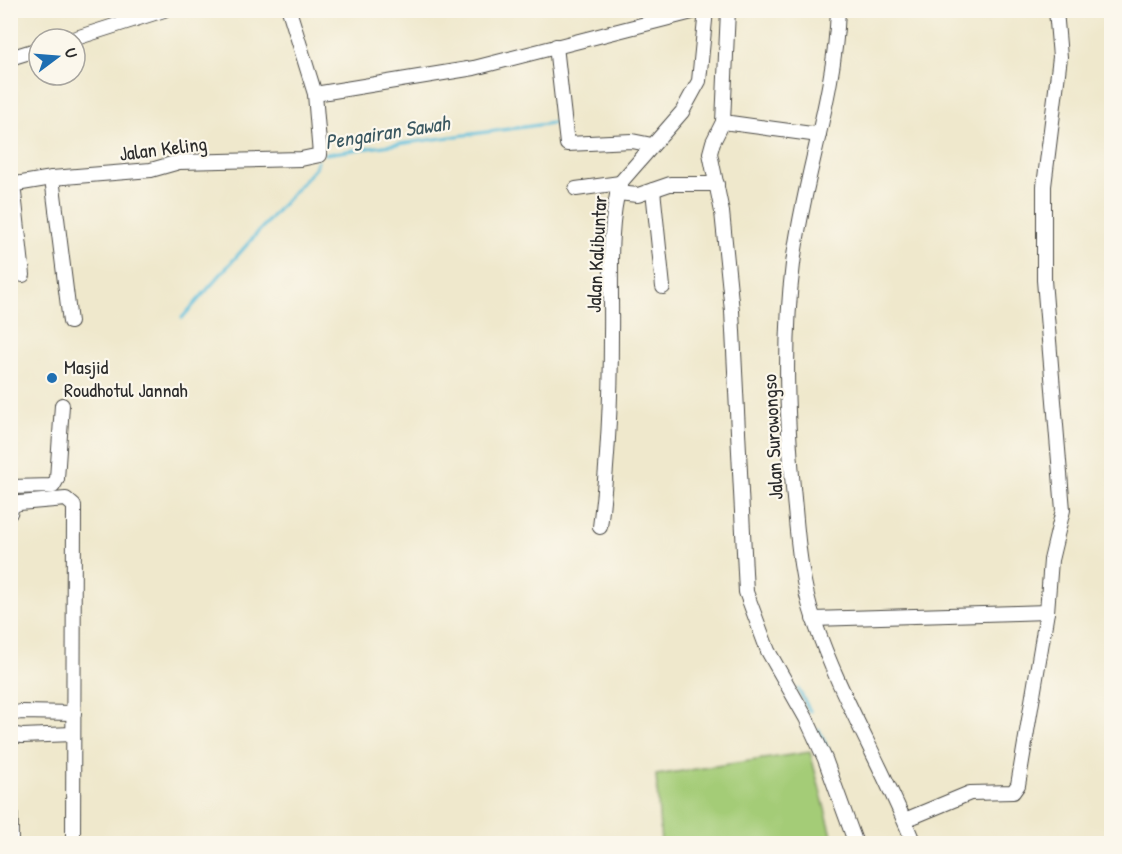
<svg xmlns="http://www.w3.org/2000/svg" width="1122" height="854" font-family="'Patrick Hand',sans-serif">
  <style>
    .green { fill: #a4cc77; stroke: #687c51; stroke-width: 1.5 }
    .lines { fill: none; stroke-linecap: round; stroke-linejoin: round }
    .stream { stroke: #5ebfdd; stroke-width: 3 }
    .minor-casing { stroke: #484743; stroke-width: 16 }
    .minor { stroke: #fff; stroke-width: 14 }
    .poi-dot { fill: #1f6fb2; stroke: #fbf7ec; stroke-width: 2 }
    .labels { text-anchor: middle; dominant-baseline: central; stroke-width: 4.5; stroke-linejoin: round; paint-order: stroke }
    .street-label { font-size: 20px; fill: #2b2b2b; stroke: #fbf7ec }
    .poi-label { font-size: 20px; fill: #2b2b2b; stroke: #fbf7ec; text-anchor: start }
    .water-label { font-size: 21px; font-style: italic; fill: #3a5760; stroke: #fbf7ec }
  </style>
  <rect width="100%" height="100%" fill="#fbf7ec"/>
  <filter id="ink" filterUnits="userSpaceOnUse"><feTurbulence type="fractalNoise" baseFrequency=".0167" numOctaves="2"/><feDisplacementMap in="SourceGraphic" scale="12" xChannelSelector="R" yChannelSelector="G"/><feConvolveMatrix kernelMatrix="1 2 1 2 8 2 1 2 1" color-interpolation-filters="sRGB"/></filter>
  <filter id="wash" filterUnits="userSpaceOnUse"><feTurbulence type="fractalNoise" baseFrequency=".008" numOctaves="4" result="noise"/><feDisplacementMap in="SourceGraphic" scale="24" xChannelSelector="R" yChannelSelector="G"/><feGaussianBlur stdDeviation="1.35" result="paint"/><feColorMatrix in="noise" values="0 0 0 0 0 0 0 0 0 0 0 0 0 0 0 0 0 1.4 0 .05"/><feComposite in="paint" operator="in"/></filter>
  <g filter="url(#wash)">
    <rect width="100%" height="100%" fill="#efe8cc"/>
    <polygon class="green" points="810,752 834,843 661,843 656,775"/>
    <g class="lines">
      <g class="stream">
        <polyline points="325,154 560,122"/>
        <polyline points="182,318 315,168 318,161"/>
        <polyline points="798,689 810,711"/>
        <polyline points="819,730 831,757"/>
      </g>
    </g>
  </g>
  <g filter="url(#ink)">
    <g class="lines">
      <defs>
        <g id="minor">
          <polyline points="728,10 723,122 713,142 710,153 722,212 732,311 746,592 768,651 806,718 825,759 856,844"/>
          <path d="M838,10c-3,87 -35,169 -45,254 -10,81 -6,164 2,245 3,36 7,76 19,111 26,77 70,148 100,224"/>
          <polyline points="73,39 164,10"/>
          <polyline points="556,46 567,144 632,141 652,145"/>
          <polyline points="10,58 39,49"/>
          <polyline points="315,94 474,68 700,10"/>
          <polyline points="723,122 819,135"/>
          <polyline points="52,178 70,322"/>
          <polyline points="13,184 23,275"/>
          <polyline points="10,185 52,178 151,170 179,162 301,159 320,155 315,94 289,10"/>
          <polyline points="576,189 620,183"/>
          <polyline points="653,190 663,287"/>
          <polyline points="617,193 638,195 670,184 717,184"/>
          <polyline points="10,487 53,486 57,479 62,405"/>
          <polyline points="10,513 12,506 19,503 66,499 74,506 73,844"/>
          <path d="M600,527c8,-64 11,-129 11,-193 1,-47 -4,-106 9,-151l62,-71 17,-31 7,-71"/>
          <polyline points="813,619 1047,612"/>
          <polyline points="10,714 21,712 74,713"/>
          <polyline points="10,734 22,736 73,734"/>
          <polyline points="10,763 11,844"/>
          <polyline points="905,820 970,793 1013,792 1018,785 1047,612 1051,560 1063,510 1044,280 1044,186 1060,57 1056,10"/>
        </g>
      </defs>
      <use href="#minor" class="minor-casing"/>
      <use href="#minor" class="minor"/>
    </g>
  </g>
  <circle class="poi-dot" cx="52" cy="378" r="6"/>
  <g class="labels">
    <g class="street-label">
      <text transform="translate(163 148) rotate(-7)">Jalan Keling</text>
      <text transform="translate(596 254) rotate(-87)">Jalan Kalibuntar</text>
      <text transform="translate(772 437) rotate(-93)">Jalan Surowongso</text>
    </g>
    <g class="poi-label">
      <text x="64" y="366">Masjid<tspan x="64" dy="23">Roudhotul Jannah</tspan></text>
    </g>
    <g class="water-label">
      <text transform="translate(387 132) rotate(-9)">Pengairan Sawah</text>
    </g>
  </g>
  <rect width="1122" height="854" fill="none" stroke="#fbf7ec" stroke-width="36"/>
  <g transform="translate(57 57) rotate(74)"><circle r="28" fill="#fbf7ec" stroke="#a8a59f" stroke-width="1.5"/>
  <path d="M0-4.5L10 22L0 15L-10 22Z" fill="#1f6fb2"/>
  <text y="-9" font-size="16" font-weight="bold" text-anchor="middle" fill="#2b2b2b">U</text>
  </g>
</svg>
